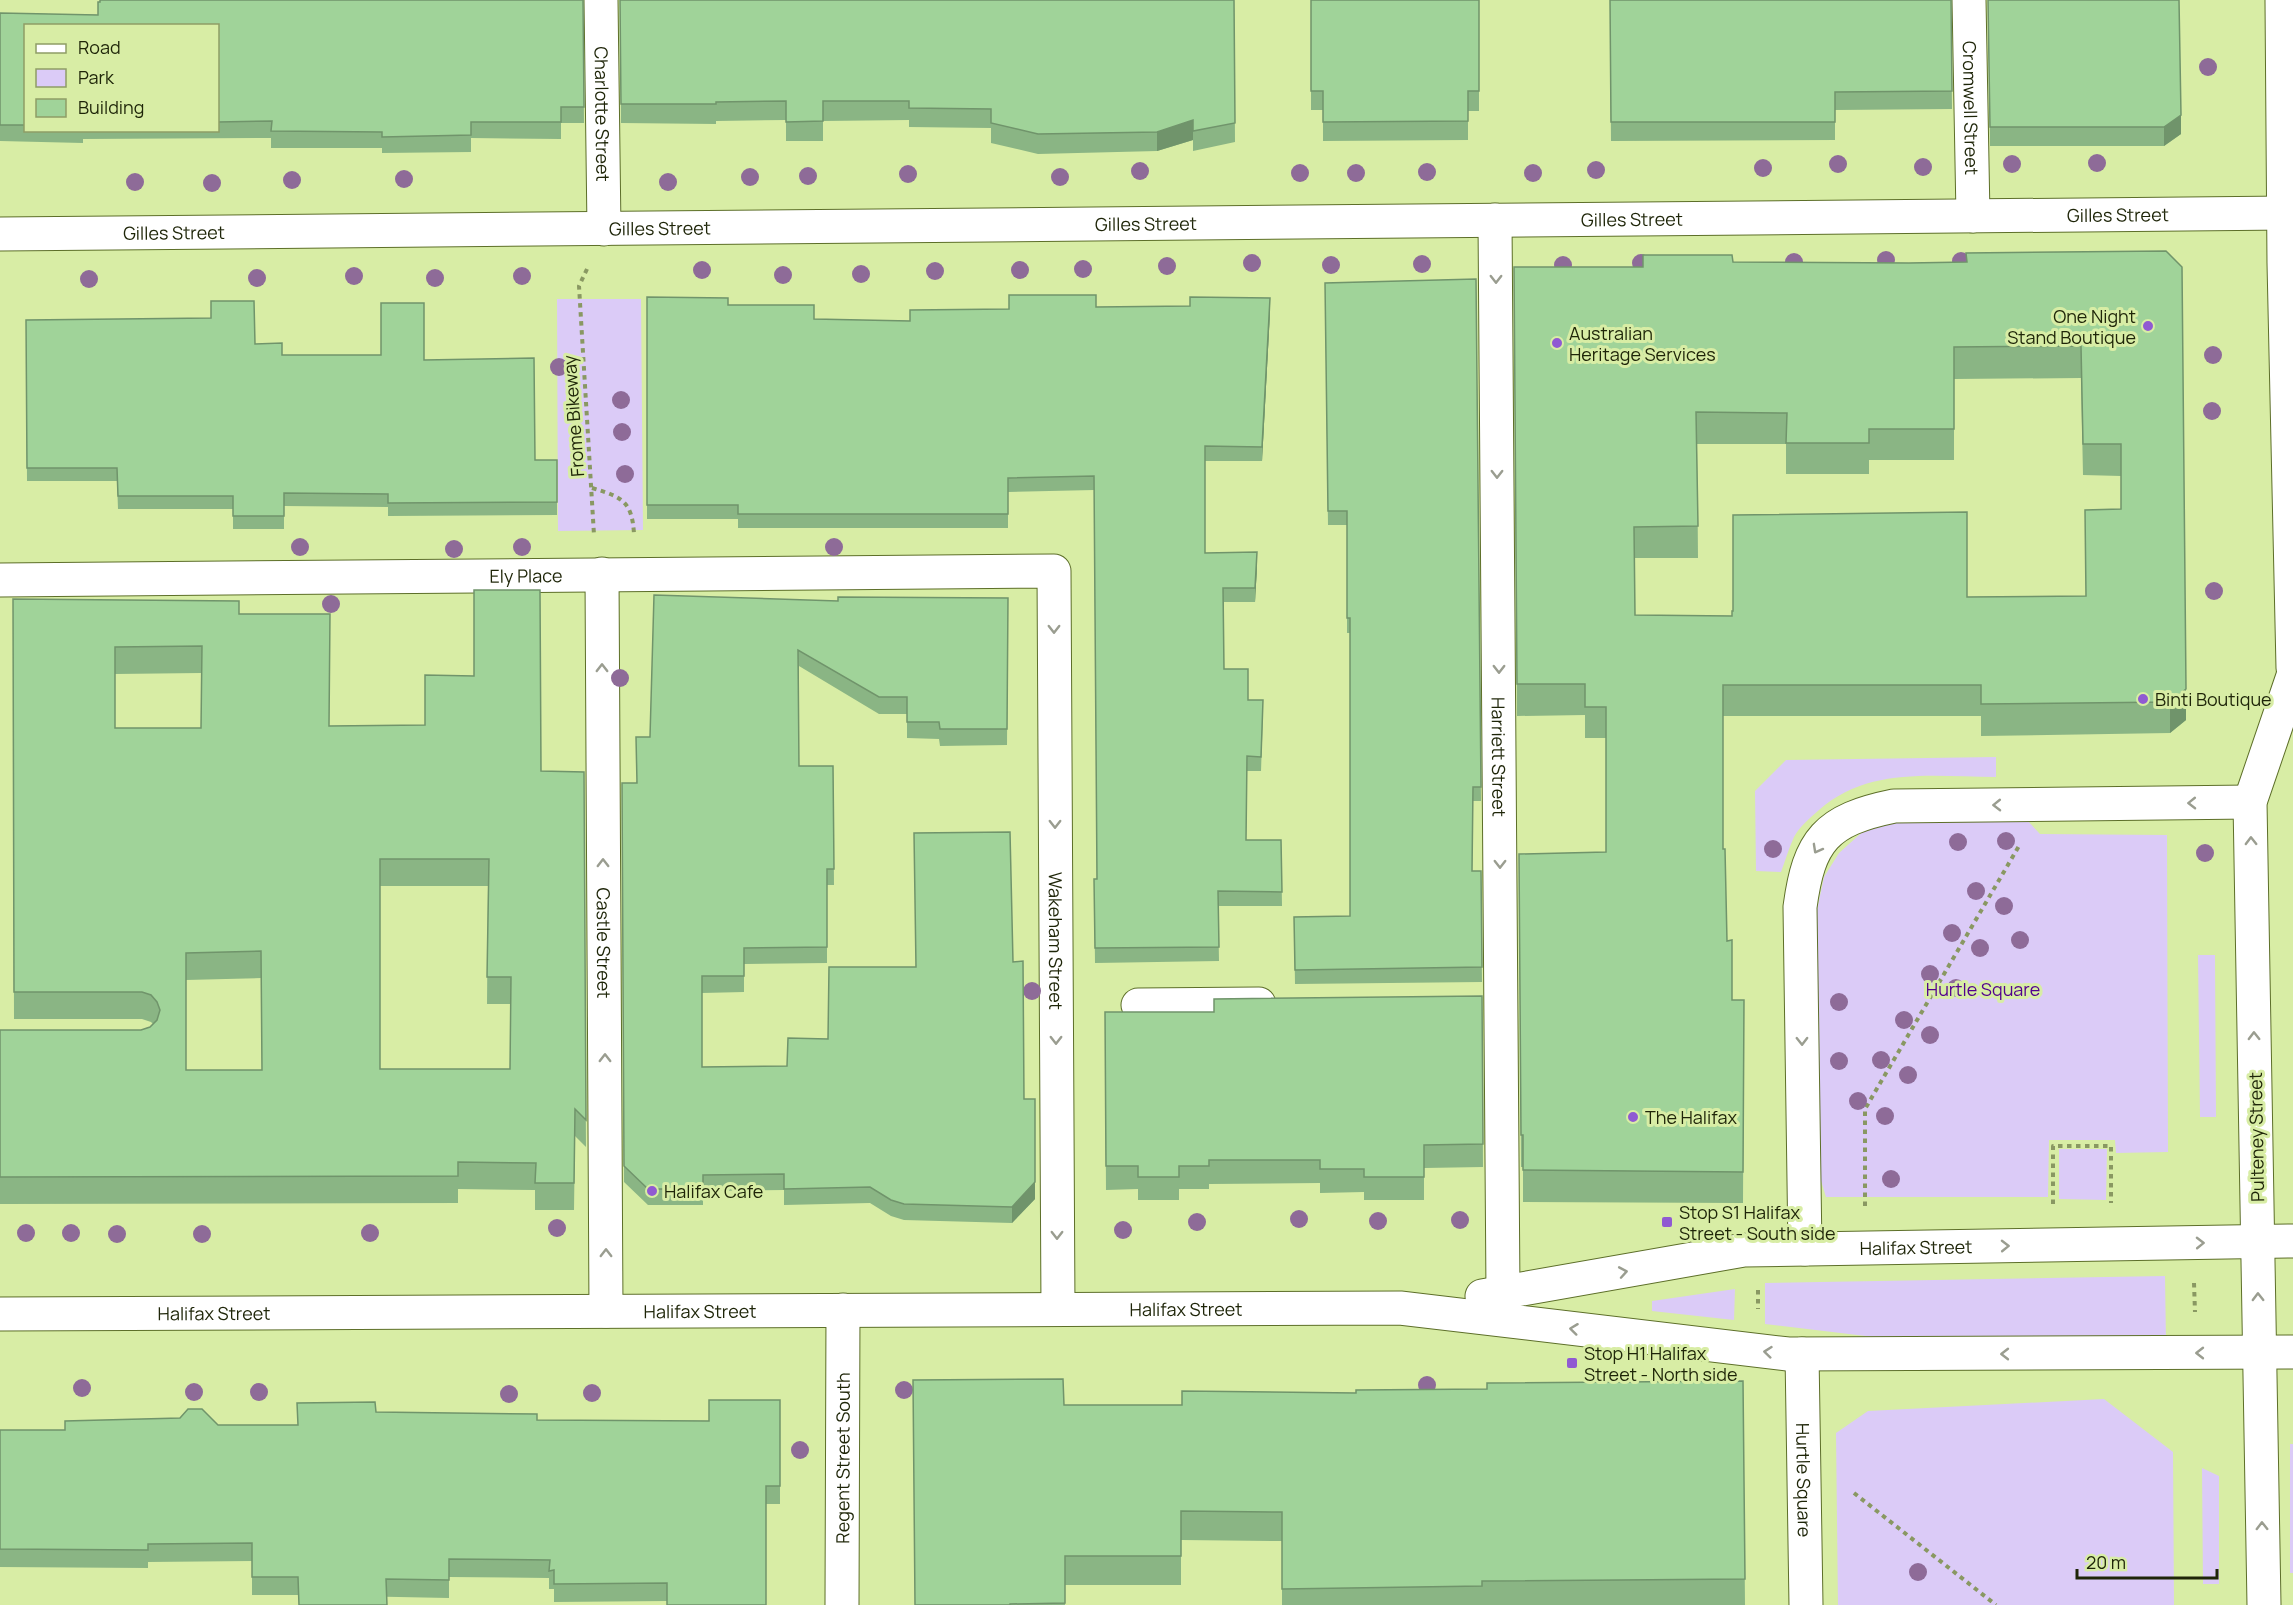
<svg xmlns="http://www.w3.org/2000/svg" width="2293" height="1605" font-family="Manrope,sans-serif">
  <style>
    .green { fill: #dbcbf7 }
    .lines { fill: none; stroke-linecap: round; stroke-linejoin: round }
    .minor-casing { stroke: #5d6f29; stroke-width: 35 }
    .major-casing { stroke: #5d6f29; stroke-width: 35 }
    .path { stroke: #899862; stroke-width: 4; stroke-dasharray: 4.5 4.5; stroke-linecap: butt }
    .minor { stroke: #fff; stroke-width: 33 }
    .major { stroke: #fff; stroke-width: 33 }
    .tree { fill: #8e6b98 }
    .wall { fill: #8ab584; fill-rule: evenodd }
    .shaded-wall { fill: #70946b }
    .building { fill: #a0d399; stroke: #70946b; stroke-width: 1.5; fill-rule: evenodd }
    .oneway { stroke: #9a9d90 }
    .poi-dot { fill: #905ad2; stroke: #d8eda5; stroke-width: 2 }
    .labels { text-anchor: middle; dominant-baseline: central; stroke-width: 6; stroke-linejoin: round; paint-order: stroke }
    .street-label { font-size: 18px; fill: #1e2508; stroke: #d8eda5 }
    .poi-label { font-size: 18px; fill: #1e2508; stroke: #d8eda5; text-anchor: start }
    .park-label { font-size: 18px; fill: #52008e; stroke: #d8eda5 }
  </style>
  <rect width="100%" height="100%" fill="#d8eda5"/>
  <g class="green">
    <polygon points="557,299 641,299 643,530 558,531"/>
    <path d="M1996,757v20c-62,0 -127,-11 -177,33 -9,8 -19,16 -25,27 -5,11 -9,24 -13,35l-25,-1 -1,-80 31,-31z"/>
    <polygon points="1894,820 2027,820 2040,834 2167,835 2168,1152 2116,1153 2115,1140 2049,1140 2048,1197 1826,1197 1818,1171 1817,910 1824,877 1839,853 1868,827"/>
    <polygon points="2198,955 2215,955 2216,1117 2200,1117"/>
    <polygon points="2059,1149 2107,1149 2106,1200 2059,1199"/>
    <polygon points="2165,1276 2166,1343 1924,1343 1765,1324 1765,1283"/>
    <polygon points="1735,1289 1734,1320 1652,1311 1652,1301"/>
    <polygon points="2104,1399 2173,1452 2174,1605 1838,1605 1836,1433 1868,1411"/>
    <rect x="2290" y="1444" width="3" height="129"/>
    <polygon points="2202,1468 2219,1476 2219,1584 2203,1584"/>
  </g>
  <g class="lines">
    <defs>
      <g id="minor">
        <path id="s1" d="M601,0l3,229"/>
        <path id="s2" d="M1969,0l4,216"/>
        <path id="s3" d="M1495,220l8,1073"/>
        <path id="s4" d="M0,234l2293,-21"/>
        <path id="s5" d="M602,574l4,737"/>
        <path id="s6" d="M0,580l1054,-9 4,738"/>
        <polyline points="1138,1005 1259,1004"/>
        <path d="M1805,1249l-5,-342c9,-67 26,-87 94,-101l356,-4"/>
        <path id="s7" d="M1482,1296l262,-46 549,-9"/>
        <path id="s8" d="M0,1314l1400,-6 388,46 505,-2"/>
        <path id="s9" d="M1802,1354l4,251"/>
        <path id="s10" d="M842,1605l1,-295"/>
      </g>
      <g id="major">
        <polyline points="2282,0 2284,263 2293,668"/>
        <polyline points="2264,1605 2250,802 2293,676"/>
      </g>
    </defs>
    <use href="#minor" class="minor-casing"/>
    <use href="#major" class="major-casing"/>
    <g class="path">
      <polyline points="587,269 579,286 594,535"/>
      <path d="M592,488c30,9 40,13 42,46"/>
      <polyline points="2053,1204 2053,1146 2111,1146 2111,1203"/>
      <polyline points="1865,1206 1865,1109 2019,846"/>
      <polyline points="2194,1283 2195,1312"/>
      <polyline points="1758,1290 1758,1309"/>
      <polyline points="1854,1493 1996,1605"/>
    </g>
    <use href="#minor" class="minor"/>
    <use href="#major" class="major"/>
  </g>
  <g class="tree">
    <circle cx="2208" cy="67" r="9"/>
    <circle cx="2097" cy="163" r="9"/>
    <circle cx="1838" cy="164" r="9"/>
    <circle cx="2012" cy="164" r="9"/>
    <circle cx="1923" cy="167" r="9"/>
    <circle cx="1763" cy="168" r="9"/>
    <circle cx="1596" cy="170" r="9"/>
    <circle cx="1140" cy="171" r="9"/>
    <circle cx="1427" cy="172" r="9"/>
    <circle cx="1300" cy="173" r="9"/>
    <circle cx="1356" cy="173" r="9"/>
    <circle cx="1533" cy="173" r="9"/>
    <circle cx="908" cy="174" r="9"/>
    <circle cx="808" cy="176" r="9"/>
    <circle cx="750" cy="177" r="9"/>
    <circle cx="1060" cy="177" r="9"/>
    <circle cx="404" cy="179" r="9"/>
    <circle cx="292" cy="180" r="9"/>
    <circle cx="135" cy="182" r="9"/>
    <circle cx="668" cy="182" r="9"/>
    <circle cx="212" cy="183" r="9"/>
    <circle cx="1886" cy="260" r="9"/>
    <circle cx="1961" cy="261" r="9"/>
    <circle cx="1794" cy="262" r="9"/>
    <circle cx="1252" cy="263" r="9"/>
    <circle cx="1641" cy="263" r="9"/>
    <circle cx="1422" cy="264" r="9"/>
    <circle cx="1331" cy="265" r="9"/>
    <circle cx="1563" cy="265" r="9"/>
    <circle cx="1167" cy="266" r="9"/>
    <circle cx="1083" cy="269" r="9"/>
    <circle cx="702" cy="270" r="9"/>
    <circle cx="1020" cy="270" r="9"/>
    <circle cx="935" cy="271" r="9"/>
    <circle cx="861" cy="274" r="9"/>
    <circle cx="783" cy="275" r="9"/>
    <circle cx="354" cy="276" r="9"/>
    <circle cx="522" cy="276" r="9"/>
    <circle cx="257" cy="278" r="9"/>
    <circle cx="435" cy="278" r="9"/>
    <circle cx="89" cy="279" r="9"/>
    <circle cx="2213" cy="355" r="9"/>
    <circle cx="559" cy="367" r="9"/>
    <circle cx="621" cy="400" r="9"/>
    <circle cx="2212" cy="411" r="9"/>
    <circle cx="622" cy="432" r="9"/>
    <circle cx="625" cy="474" r="9"/>
    <circle cx="300" cy="547" r="9"/>
    <circle cx="522" cy="547" r="9"/>
    <circle cx="834" cy="547" r="9"/>
    <circle cx="454" cy="549" r="9"/>
    <circle cx="2214" cy="591" r="9"/>
    <circle cx="331" cy="604" r="9"/>
    <circle cx="620" cy="678" r="9"/>
    <circle cx="2006" cy="841" r="9"/>
    <circle cx="1958" cy="842" r="9"/>
    <circle cx="1773" cy="849" r="9"/>
    <circle cx="2205" cy="853" r="9"/>
    <circle cx="1976" cy="891" r="9"/>
    <circle cx="2004" cy="906" r="9"/>
    <circle cx="1952" cy="933" r="9"/>
    <circle cx="2020" cy="940" r="9"/>
    <circle cx="1980" cy="948" r="9"/>
    <circle cx="1930" cy="974" r="9"/>
    <circle cx="1956" cy="988" r="9"/>
    <circle cx="1032" cy="991" r="9"/>
    <circle cx="1839" cy="1002" r="9"/>
    <circle cx="1904" cy="1020" r="9"/>
    <circle cx="1930" cy="1035" r="9"/>
    <circle cx="1881" cy="1060" r="9"/>
    <circle cx="1839" cy="1061" r="9"/>
    <circle cx="1908" cy="1075" r="9"/>
    <circle cx="1858" cy="1101" r="9"/>
    <circle cx="1885" cy="1116" r="9"/>
    <circle cx="1891" cy="1179" r="9"/>
    <circle cx="1299" cy="1219" r="9"/>
    <circle cx="1460" cy="1220" r="9"/>
    <circle cx="1378" cy="1221" r="9"/>
    <circle cx="1197" cy="1222" r="9"/>
    <circle cx="557" cy="1228" r="9"/>
    <circle cx="1123" cy="1230" r="9"/>
    <circle cx="26" cy="1233" r="9"/>
    <circle cx="71" cy="1233" r="9"/>
    <circle cx="370" cy="1233" r="9"/>
    <circle cx="117" cy="1234" r="9"/>
    <circle cx="202" cy="1234" r="9"/>
    <circle cx="1427" cy="1385" r="9"/>
    <circle cx="82" cy="1388" r="9"/>
    <circle cx="904" cy="1390" r="9"/>
    <circle cx="194" cy="1392" r="9"/>
    <circle cx="259" cy="1392" r="9"/>
    <circle cx="592" cy="1393" r="9"/>
    <circle cx="509" cy="1394" r="9"/>
    <circle cx="800" cy="1450" r="9"/>
    <circle cx="1918" cy="1572" r="9"/>
  </g>
  <g class="wall">
    <path d="M583,0l1,123h-23v16l-90,-1v14l-89,1v-5h-111v-10l-188,1v4l-83,-2v-128l98,2 2,-13zM26,26h192v104h-192z"/>
    <polygon points="620,0 1234,0 1235,142 1193,151 1193,140 1157,151 1038,154 991,143 991,128 909,127 909,120 823,121 823,141 786,141 786,120 716,121 716,124 621,123"/>
    <polygon points="1311,0 1479,0 1479,111 1468,111 1468,140 1323,141 1323,110 1311,110"/>
    <polygon points="1610,0 1951,0 1952,109 1835,110 1835,140 1611,141"/>
    <polygon points="1988,0 2181,134 2164,146 1990,146"/>
    <path d="M2166,251l20,469 -16,13 -189,3v-20h-258v133l4,92 5,59h12l-1,203 -220,-1v-35h-2l-2,-313 87,-2v-114h-21v-23l-68,1 -3,-449h129l90,-5 176,1 57,-1zM2081,378l2,97 38,1v33l-35,87 -119,1 -235,19 -97,-1v-57h63l-1,-114h89v30h83v-14h85v-81z"/>
    <polygon points="1476,279 1481,801 1473,801 1472,871 1481,871 1482,982 1295,984 1294,917 1350,916 1350,633 1347,633 1347,525 1328,525 1325,283"/>
    <polygon points="647,297 728,305 814,319 910,321 1009,309 1096,307 1270,312 1262,461 1205,461 1205,553 1257,567 1255,602 1224,602 1224,669 1248,700 1263,714 1261,771 1247,771 1246,840 1281,840 1282,906 1218,906 1219,961 1095,963 1094,879 1097,879 1094,490 1008,492 1008,528 738,528 738,519 647,519"/>
    <polygon points="26,320 255,344 282,355 424,360 535,460 557,460 557,515 388,516 388,507 284,506 284,529 233,529 233,509 118,509 117,481 27,481"/>
    <polygon points="1008,598 1007,745 940,746 939,739 907,738 907,714 879,714 799,666 799,766 833,766 834,885 827,885 827,963 744,964 744,992 702,993 702,1067 787,1066 828,1039 916,967 1013,962 1024,1099 1035,1199 1012,1223 904,1220 891,1216 870,1203 784,1205 784,1190 703,1191 703,1205 648,1205 624,1182 622,783 636,783 650,737 838,601"/>
    <path d="M13,599l226,15 90,112 212,45 43,1 2,375 -11,-11 -1,74h-39v-20l-77,-1v14l-458,1v-174h141l9,-3 3,-3 -2,-2 -9,-3h-128zM201,673v55h-86v-54zM380,886h108l-1,118h24l-1,65h-130zM261,978l1,92h-76v-90z"/>
    <polygon points="1482,996 1483,1167 1424,1168 1424,1200 1364,1200 1364,1192 1320,1193 1320,1183 1209,1184 1209,1189 1179,1189 1179,1200 1138,1200 1138,1189 1106,1190 1105,1012 1214,1012"/>
    <polygon points="1743,1381 1745,1605 1282,1605 1282,1541 1181,1540 1181,1585 1065,1585 1065,1605 915,1605 1064,1405 1182,1405 1356,1393"/>
    <polygon points="780,1400 780,1504 766,1504 667,1601 554,1602 554,1589 549,1589 549,1578 449,1577 449,1598 298,1595 252,1595 252,1561 148,1562 148,1568 0,1567 0,1430 65,1430 218,1425 297,1425 376,1412 537,1420 709,1421"/>
  </g>
  <g class="shaded-wall">
    <polygon points="2181,115 2181,134 2164,146 2164,127"/>
    <polygon points="1193,120 1193,140 1157,151 1157,132"/>
    <polygon points="1270,298 1270,312 1262,461 1262,447"/>
    <polygon points="1257,552 1257,567 1255,602 1255,588"/>
    <polygon points="2186,689 2186,720 2170,733 2170,702"/>
    <polygon points="1035,1182 1035,1199 1012,1223 1012,1207"/>
  </g>
  <g class="building">
    <polygon points="100,0 583,0 584,107 561,107 561,122 471,122 471,135 382,137 382,132 271,131 272,121 218,122 218,26 26,26 26,125 0,125 0,13 98,15 98,2 100,2"/>
    <polygon points="620,0 1234,0 1235,123 1193,131 1193,120 1157,132 1038,134 991,123 991,109 909,108 909,101 823,101 823,121 786,122 786,101 716,102 716,104 621,104"/>
    <polygon points="1311,0 1479,0 1479,91 1468,91 1468,121 1323,122 1323,91 1311,91"/>
    <polygon points="1610,0 1951,0 1952,91 1835,92 1835,122 1611,122"/>
    <polygon points="1988,0 2179,0 2181,115 2164,127 1990,127"/>
    <path d="M2166,251l16,16 4,422 -16,13 -189,2v-19h-258v164h2l2,92 5,-1v60h12l-1,172 -220,-2v-35h-2l-2,-281 87,-2v-145h-21v-23h-68l-3,-417h129v-12h89l1,7 176,1 58,-1 -1,-9zM2081,346l2,98h38v65l-36,1 1,86 -119,1v-85l-234,3v96h-1v5l-97,-1 -1,-88 64,-1 -2,-114 91,1 -1,30h83v-14h85v-82z"/>
    <polygon points="1476,279 1481,787 1473,787 1472,871 1481,871 1482,967 1295,970 1294,917 1350,916 1350,618 1347,618 1347,511 1328,511 1325,283"/>
    <polygon points="1009,295 1096,295 1096,307 1190,306 1190,297 1270,298 1262,447 1205,446 1205,553 1257,552 1255,588 1223,588 1224,669 1248,669 1248,700 1263,700 1261,757 1247,756 1246,840 1281,840 1282,892 1218,891 1219,947 1095,948 1094,879 1097,879 1094,476 1008,478 1008,514 738,514 738,505 647,505 647,297 728,298 728,305 814,305 814,319 910,321 910,310 1009,309"/>
    <polygon points="211,301 254,301 255,344 282,343 282,355 381,355 381,303 424,303 424,360 534,358 535,460 557,460 557,502 388,503 388,494 284,493 284,516 233,516 233,496 118,496 117,468 27,468 26,320 211,318"/>
    <path d="M474,590h66l1,181 43,1 2,348 -11,-11 -1,74h-39l1,-20 -78,-1v14l-458,1v-147h141l9,-3 7,-7 3,-10 -3,-8 -6,-7 -9,-3h-128l-1,-393 226,2v13h91l-1,112 96,-1v-50l49,1zM202,646l-1,82h-86v-81zM380,859h109l-2,118h24l-1,92h-130zM261,951l1,119h-76v-117z"/>
    <polygon points="654,595 838,601 838,597 1008,598 1007,729 940,729 939,722 907,722 907,697 879,697 798,650 799,766 833,766 834,869 827,869 827,947 744,948 744,976 702,976 702,1067 787,1066 788,1038 828,1039 829,967 916,967 914,833 1010,832 1013,962 1023,961 1024,1099 1035,1099 1035,1182 1012,1207 904,1204 891,1200 870,1187 784,1189 784,1174 703,1175 703,1189 648,1189 624,1166 622,783 637,783 636,737 650,737"/>
    <polygon points="1482,996 1483,1144 1424,1145 1424,1177 1364,1177 1364,1169 1320,1169 1320,1160 1209,1160 1209,1166 1179,1166 1179,1177 1138,1177 1138,1166 1106,1166 1105,1012 1214,1012 1214,999"/>
    <polygon points="1063,1379 1064,1405 1182,1405 1182,1391 1356,1393 1356,1390 1487,1389 1487,1383 1743,1381 1745,1579 1482,1581 1482,1586 1282,1589 1282,1512 1181,1511 1181,1556 1065,1556 1065,1603 1010,1604 1010,1605 915,1605 913,1380"/>
    <polygon points="709,1400 780,1400 780,1486 766,1486 766,1605 667,1605 667,1583 554,1584 554,1570 549,1571 550,1560 449,1559 449,1580 386,1579 387,1605 299,1605 298,1577 252,1577 252,1543 148,1544 148,1550 0,1549 0,1430 65,1430 65,1421 180,1418 188,1409 202,1409 218,1425 298,1425 297,1403 375,1402 376,1412 537,1414 537,1420 709,1421"/>
  </g>
  <defs><path id="oneway-chevron" d="M-2-3.5L2.5 0L-2 3.5" fill="none" stroke-width="1.6" stroke-linecap="round" stroke-linejoin="round" transform="scale(1.5)"/></defs>
  <g class="oneway">
    <use href="#oneway-chevron" transform="translate(1496 279) rotate(90)"/>
    <use href="#oneway-chevron" transform="translate(1497 474) rotate(90)"/>
    <use href="#oneway-chevron" transform="translate(1054 629) rotate(90)"/>
    <use href="#oneway-chevron" transform="translate(602 668) rotate(-90)"/>
    <use href="#oneway-chevron" transform="translate(1499 669) rotate(90)"/>
    <use href="#oneway-chevron" transform="translate(2192 803) rotate(179)"/>
    <use href="#oneway-chevron" transform="translate(1997 805) rotate(179)"/>
    <use href="#oneway-chevron" transform="translate(1055 824) rotate(90)"/>
    <use href="#oneway-chevron" transform="translate(2251 841) rotate(-91)"/>
    <use href="#oneway-chevron" transform="translate(1817 849) rotate(119)"/>
    <use href="#oneway-chevron" transform="translate(603 863) rotate(-90)"/>
    <use href="#oneway-chevron" transform="translate(1500 864) rotate(90)"/>
    <use href="#oneway-chevron" transform="translate(2254 1036) rotate(-91)"/>
    <use href="#oneway-chevron" transform="translate(1056 1040) rotate(90)"/>
    <use href="#oneway-chevron" transform="translate(1802 1041) rotate(89)"/>
    <use href="#oneway-chevron" transform="translate(605 1058) rotate(-90)"/>
    <use href="#oneway-chevron" transform="translate(1057 1235) rotate(90)"/>
    <use href="#oneway-chevron" transform="translate(2200 1243) rotate(-1)"/>
    <use href="#oneway-chevron" transform="translate(2005 1246) rotate(-1)"/>
    <use href="#oneway-chevron" transform="translate(606 1253) rotate(-90)"/>
    <use href="#oneway-chevron" transform="translate(1623 1272) rotate(-10)"/>
    <use href="#oneway-chevron" transform="translate(2258 1297) rotate(-91)"/>
    <use href="#oneway-chevron" transform="translate(1574 1329) rotate(-173)"/>
    <use href="#oneway-chevron" transform="translate(1768 1352) rotate(-174)"/>
    <use href="#oneway-chevron" transform="translate(2200 1353) rotate(180)"/>
    <use href="#oneway-chevron" transform="translate(2005 1354) rotate(180)"/>
    <use href="#oneway-chevron" transform="translate(2262 1526) rotate(-91)"/>
  </g>
  <g class="poi-dot">
    <circle cx="2148" cy="326" r="6"/>
    <circle cx="1557" cy="343" r="6"/>
    <circle cx="2143" cy="699" r="6"/>
    <circle cx="1633" cy="1117" r="6"/>
    <circle cx="652" cy="1191" r="6"/>
    <rect x="1661" y="1216" width="12" height="12" rx="3"/>
    <rect x="1566" y="1357" width="12" height="12" rx="3"/>
  </g>
  <g class="labels">
    <g class="street-label">
      <text stroke="none"><textPath href="#s2" startOffset="108">Cromwell Street</textPath></text>
      <text stroke="none"><textPath href="#s1" startOffset="114">Charlotte Street</textPath></text>
      <text stroke="none"><textPath href="#s4" startOffset="2118">Gilles Street</textPath></text>
      <text stroke="none"><textPath href="#s4" startOffset="1632">Gilles Street</textPath></text>
      <text stroke="none"><textPath href="#s4" startOffset="1146">Gilles Street</textPath></text>
      <text stroke="none"><textPath href="#s4" startOffset="660">Gilles Street</textPath></text>
      <text stroke="none"><textPath href="#s4" startOffset="174">Gilles Street</textPath></text>
      <text transform="translate(573 416) rotate(-94)">Frome Bikeway</text>
      <text stroke="none"><textPath href="#s6" startOffset="526">Ely Place</textPath></text>
      <text stroke="none"><textPath href="#s3" startOffset="537">Harriett Street</textPath></text>
      <text stroke="none"><textPath href="#s6" startOffset="1424">Wakeham Street</textPath></text>
      <text stroke="none"><textPath href="#s5" startOffset="369">Castle Street</textPath></text>
      <text transform="translate(2256 1137) rotate(-91)">Pulteney Street</text>
      <text stroke="none"><textPath href="#s7" startOffset="438">Halifax Street</textPath></text>
      <text stroke="none"><textPath href="#s8" startOffset="1186">Halifax Street</textPath></text>
      <text stroke="none"><textPath href="#s8" startOffset="700">Halifax Street</textPath></text>
      <text stroke="none"><textPath href="#s8" startOffset="214">Halifax Street</textPath></text>
      <text stroke="none"><textPath href="#s10" startOffset="147">Regent Street South</textPath></text>
      <text stroke="none"><textPath href="#s9" startOffset="126">Hurtle Square</textPath></text>
    </g>
    <g class="poi-label">
      <text x="2136" y="316" text-anchor="end">One Night<tspan x="2136" dy="21">Stand Boutique</tspan></text>
      <text x="1569" y="333">Australian<tspan x="1569" dy="21">Heritage Services</tspan></text>
      <text x="2155" y="699">Binti Boutique</text>
      <text x="1645" y="1117">The Halifax</text>
      <text x="664" y="1191">Halifax Cafe</text>
      <text x="1679" y="1212">Stop S1 Halifax<tspan x="1679" dy="21">Street - South side</tspan></text>
      <text x="1584" y="1353">Stop H1 Halifax<tspan x="1584" dy="21">Street - North side</tspan></text>
    </g>
    <g class="park-label">
      <text x="1983" y="989">Hurtle Square</text>
    </g>
  </g>
  <rect x="24" y="24" width="195" height="108" fill="#d8eda5" stroke="#8e9d66" stroke-width="1.5"/>
  <rect x="36" y="44" width="30" height="9" fill="#ffffff" stroke="#8e9d66" stroke-width="1.5"/>
  <text x="78" y="54" font-size="18" fill="#1e2508">Road</text>
  <rect x="36" y="69" width="30" height="18" fill="#dbcbf7" stroke="#8e9d66" stroke-width="1.5"/>
  <text x="78" y="84" font-size="18" fill="#1e2508">Park</text>
  <rect x="36" y="99" width="30" height="18" fill="#a0d399" stroke="#8e9d66" stroke-width="1.5"/>
  <text x="78" y="114" font-size="18" fill="#1e2508">Building</text>
  <path d="M2077 1569v9h140v-9" fill="none" stroke="#1e2508" stroke-width="3"/>
  <text x="2086" y="1569" font-size="18" fill="#1e2508" stroke="#d8eda5" stroke-width="4.5" paint-order="stroke">20 m</text>
</svg>
